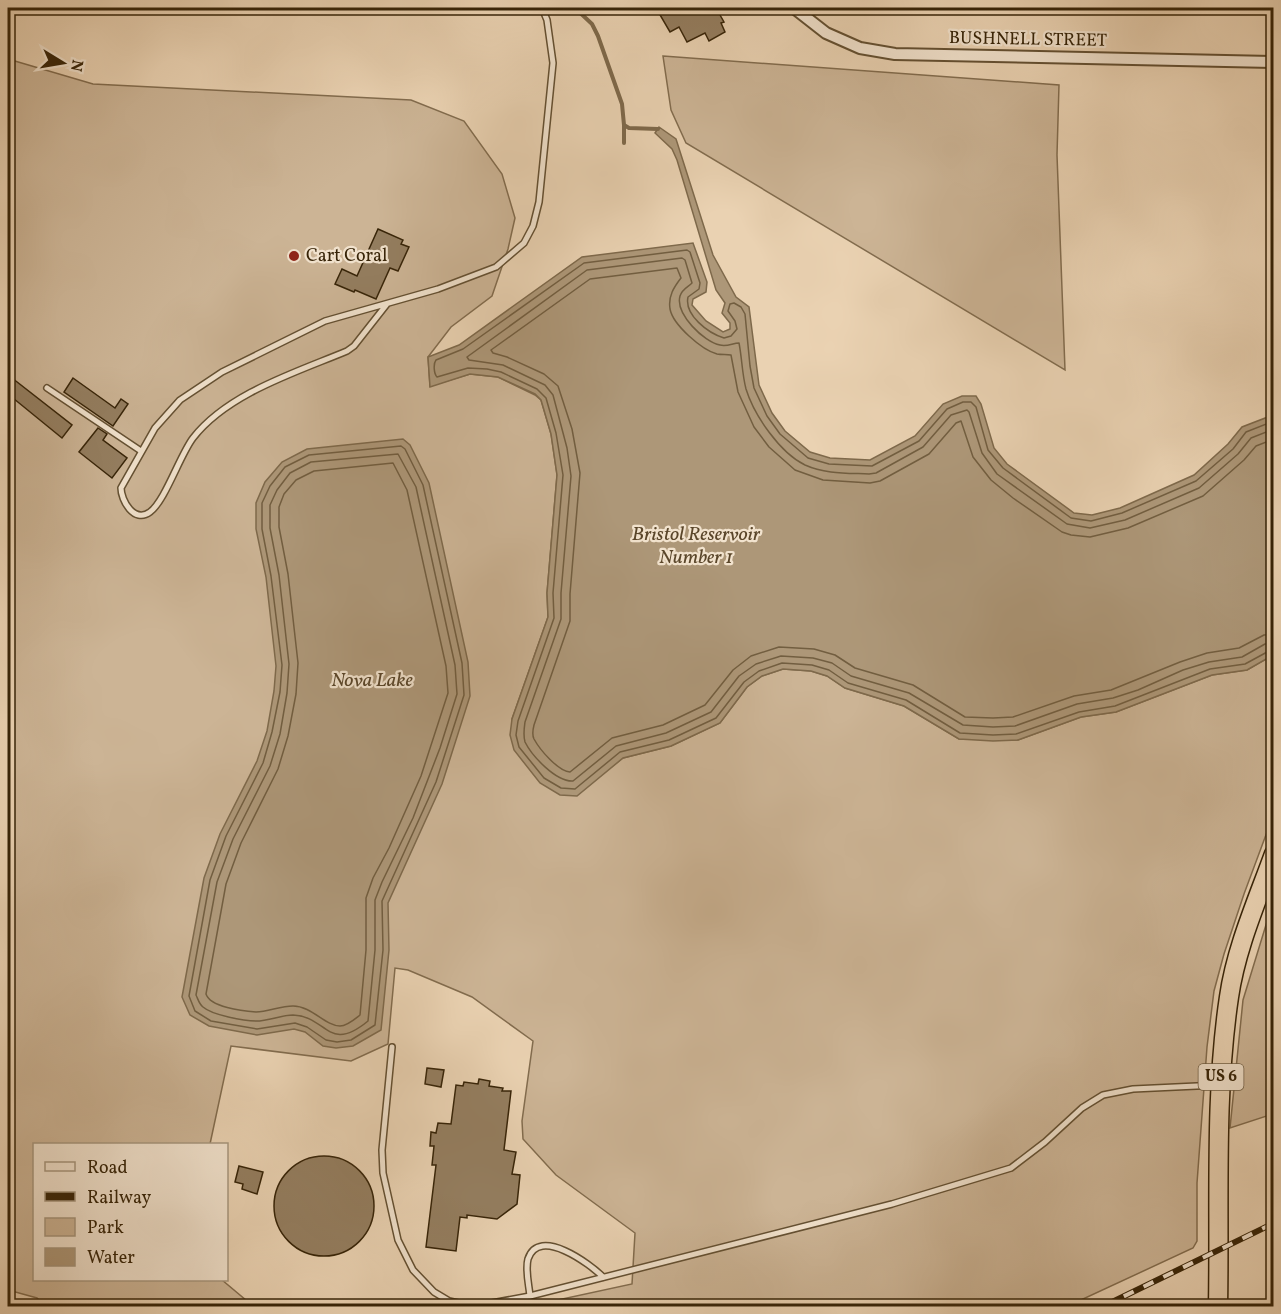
<svg xmlns="http://www.w3.org/2000/svg" width="1281" height="1314" font-family="Vollkorn,serif">
  <style>
    .green { fill: #ccb495; stroke: #826c4e; stroke-width: 1.5 }
    .water { fill: #ad9778; stroke: #7e694b; stroke-width: 1.5 }
    .lines { fill: none; stroke-linecap: round; stroke-linejoin: round }
    .shore { stroke: #725e40; stroke-width: 1.5 }
    .stream { stroke: #7e694b; stroke-width: 4 }
    .building { fill: #947e60; stroke: #372408; stroke-width: 1.5 }
    .lane-casing { stroke: #645032; stroke-width: 8 }
    .street-casing { stroke: #645032; stroke-width: 14 }
    .highway-casing { stroke: #372408; stroke-width: 21 }
    .lane { stroke: #f1e2cd; stroke-width: 5 }
    .street { stroke: #f1e2cd; stroke-width: 10 }
    .highway { stroke: #ead2b2; stroke-width: 18 }
    .rail-casing { stroke: #372408; stroke-width: 6 }
    .rail { stroke: #f1e2cd; stroke-width: 4; stroke-dasharray: 11; stroke-linecap: butt }
    .poi-dot { fill: #8f2418; stroke: #f1e2cd; stroke-width: 2 }
    .labels { text-anchor: middle; dominant-baseline: central; stroke-width: 4.5; stroke-linejoin: round; paint-order: stroke }
    .shield { fill: #f1e2cd; stroke: #6f5d43; stroke-width: 1.5 }
    .shield-label { font-size: 16px; font-weight: bold; fill: #372408 }
    .street-label { font-size: 18px; fill: #372408; stroke: #f1e2cd }
    .poi-label { font-size: 18px; fill: #372408; stroke: #f1e2cd; text-anchor: start }
    .water-label { font-size: 20px; font-style: italic; fill: #5a462a; stroke: #f1e2cd }
  </style>
  <rect width="100%" height="100%" fill="#ead2b2"/>
  <filter id="stains"><feTurbulence type="fractalNoise" baseFrequency=".00333" numOctaves="4"/><feColorMatrix values="0 0 0 0 .2 0 0 0 0 .09 0 0 0 0 .02 0 0 0 .5 -.17"/></filter>
  <radialGradient id="worn" r=".72"><stop offset=".6" stop-color="#630" stop-opacity="0"/><stop offset="1" stop-color="#630" stop-opacity=".3"/></radialGradient>
  <g class="green">
    <polygon points="663,56 1059,85 1057,155 1065,370 686,143 671,110"/>
    <polygon points="8,59 93,84 411,100 464,121 502,174 515,218 508,249 492,296 451,327 428,357 430,386 470,374 498,377 535,395 541,400 551,434 557,475 547,593 548,617 512,719 529,768 540,782 602,774 623,758 671,746 720,723 747,687 762,676 783,669 811,671 827,676 845,688 904,706 959,739 1018,740 1081,717 1116,712 1212,675 1247,670 1273,655 1273,816 1244,894 1224,954 1214,991 1207,1047 1197,1183 1197,1241 1193,1248 1068,1306 530,1306 632,1284 635,1233 556,1175 523,1139 522,1121 533,1041 472,997 408,970 395,968 388,1044 351,1061 231,1046 210,1144 34,1144 34,1280 222,1280 253,1306 45,1306 37,1298 8,1290"/>
    <polygon points="1273,902 1273,1114 1230,1128 1243,1000"/>
  </g>
  <g class="water">
    <polygon points="659,127 676,139 713,255 736,297 749,307 759,385 772,413 785,431 810,452 830,458 870,460 915,436 943,404 962,396 976,396 981,404 994,448 1007,464 1074,513 1092,515 1120,508 1194,475 1228,444 1242,427 1273,415 1273,655 1247,670 1212,675 1116,712 1081,717 1018,740 993,741 959,739 904,706 845,688 827,676 811,671 783,669 762,676 747,687 720,723 671,746 623,758 577,796 560,795 540,783 514,750 510,735 512,719 548,617 547,593 557,475 551,434 541,400 535,394 498,377 470,374 430,387 428,357 459,345 582,257 693,243 707,282 706,292 693,299 692,305 706,321 723,332 730,329 730,323 722,313 725,303 716,290 677,160 672,149 655,133"/>
    <polygon points="403,439 410,445 429,483 468,662 470,696 442,784 388,903 389,950 381,1030 353,1046 336,1048 323,1046 305,1032 294,1029 257,1035 209,1026 190,1015 182,997 204,878 220,834 257,761 267,731 274,691 276,666 266,577 256,529 256,503 265,482 282,462 307,449"/>
  </g>
  <g class="lines">
    <g class="shore">
      <path d="M1274,421l-28,11 -13,17 -37,32 -74,32 -31,8 -20,-3 -68,-50 -15,-18 -12,-43 -5,-5h-8l-16,7 -28,32 -47,25 -43,-2 -21,-6 -28,-24 -13,-18 -13,-28 -4,-22 -5,-52 -4,-7 -7,-4 -4,1 -2,7 7,10 2,8 -6,7 -7,2c-16,-5 -40,-23 -36,-41l11,-8 1,-6 -10,-31 -3,-2 -103,13 -121,86 -27,11c-3,4 -2,14 1,17l31,-9 19,1 14,3 36,17 9,9 10,35 7,42 -10,118 1,25 -36,103 -2,14 3,12 25,31 17,10 14,1 45,-37 49,-12 47,-22 28,-36 15,-11 23,-8 30,2 17,5 19,13 58,17 54,33 33,2 23,-1 63,-22 36,-6 95,-37 35,-5 24,-13 5,-1"/>
      <path d="M1274,429l-23,9 -13,16 -39,34 -74,32 -35,8 -23,-4 -70,-50 -15,-21 -13,-41 -2,-2 -16,5 -28,32 -47,26 -7,1c-22,-1 -44,0 -64,-9 -25,-12 -51,-50 -59,-76 -4,-15 -4,-31 -7,-46 -6,0 -12,4 -19,2 -16,-3 -45,-31 -40,-49 2,-7 8,-9 12,-13l-7,-23 -3,-2 -95,12 -120,87 2,3 34,5 42,20 8,10 14,53 4,28 -10,117v26l-36,103c-1,7 -2,13 0,20 7,14 31,40 48,39l43,-35 50,-13 45,-21 28,-36 17,-12 25,-8 32,2 19,5 19,13 58,17 54,32 30,2 22,-1 62,-22 36,-6 25,-8 45,-20 26,-8 33,-5 23,-13 9,-1"/>
      <path d="M1274,439l-18,7 -12,14 -41,36 -75,32 -38,9 -19,-2 -9,-3 -49,-34 -22,-18 -18,-23 -12,-36 -5,2 -27,31 -49,27 -10,2 -47,-3 -28,-10 -26,-23 -15,-20 -16,-35 -7,-37c-4,-1 -9,0 -14,-1 -15,-4 -44,-29 -47,-45 -2,-13 4,-22 11,-31l-4,-10 -87,11 -99,71 2,3 14,4 37,17 14,12 14,43 8,44 -10,121v27l-36,104c-1,4 -2,10 0,14 6,11 24,32 36,33l42,-34 51,-13 42,-20 28,-35 18,-14 28,-9 35,2 21,6 20,13 58,17 52,32 28,1 20,-1 61,-21 37,-6 69,-28 27,-9 32,-5 25,-13 10,-1"/>
      <polygon points="401,446 405,449 423,485 462,663 464,695 436,782 382,901 383,950 375,1025 351,1040 337,1042 326,1040 307,1027 295,1023 257,1029 211,1021 195,1011 189,996 210,880 226,836 263,763 272,732 280,692 282,665 271,576 262,529 262,503 270,486 285,467 309,455"/>
      <path d="M398,454l18,33 39,178 2,29 -17,54 -27,70 -31,64 -7,18v50l-7,71c-40,33 -41,-5 -75,-6 -12,0 -24,6 -37,6 -12,0 -44,-6 -53,-14 -4,-3 -5,-8 -7,-12l21,-113 16,-43 37,-73 10,-32 7,-41 2,-29 -10,-89 -9,-47v-23l7,-15 13,-17 21,-11z"/>
      <path d="M393,463l14,27 39,176 2,27 -27,83 -32,72 -16,30 -7,20v52l-6,65c-5,4 -13,11 -20,11 -15,0 -28,-20 -47,-20 -13,0 -25,6 -37,6 -14,-1 -46,-5 -50,-18l20,-110 15,-41 37,-74 10,-33 8,-42 2,-31 -10,-89 -9,-47v-20l5,-13 12,-14 18,-9z"/>
    </g>
    <g class="stream">
      <polyline points="575,8 592,24 598,36 622,104 624,125 629,128 658,129"/>
      <polyline points="624,143 624,125"/>
    </g>
  </g>
  <g class="building">
    <polygon points="656,8 716,8 724,22 721,23 725,32 709,41 705,33 687,42 679,27 670,32"/>
    <polygon points="378,229 403,240 401,244 409,247 398,271 390,268 376,299 355,290 354,292 335,284 342,269 357,276"/>
    <polygon points="12,378 72,425 62,438 8,394 8,384"/>
    <polygon points="73,378 115,408 121,399 128,404 113,426 64,392"/>
    <polygon points="98,428 107,434 103,440 127,458 112,478 79,452"/>
    <polygon points="427,1068 444,1070 441,1087 425,1084"/>
    <polygon points="479,1079 490,1081 489,1086 503,1088 502,1091 511,1091 504,1150 516,1152 512,1174 520,1175 517,1204 497,1219 467,1215 467,1218 460,1217 456,1251 426,1247 436,1165 432,1165 434,1146 430,1146 431,1132 436,1133 438,1123 451,1124 456,1085 463,1086 464,1082 478,1084"/>
    <circle cx="324" cy="1206" r="50"/>
    <polygon points="239,1166 263,1172 257,1194 242,1189 243,1184 235,1182"/>
  </g>
  <g class="lines">
    <defs>
      <g id="lane">
        <path d="M387,304l-33,42 -7,5c-50,21 -119,42 -154,87 -13,17 -28,63 -43,74 -16,12 -29,-12 -29,-24l34,-60 25,-28 42,-28 103,-51 113,-32 58,-22 28,-24 9,-17 6,-24 14,-139 -6,-43 -5,-12"/>
        <polyline points="47,388 141,451"/>
        <polyline points="392,1047 382,1150 383,1173 398,1240 413,1270 434,1292 449,1301 463,1304 481,1305 530,1296 892,1204 1011,1168 1045,1142 1082,1108 1103,1095 1133,1089 1218,1085"/>
        <path d="M530,1296c-1,-11 -5,-26 -2,-37 11,-33 62,5 75,18"/>
      </g>
      <polyline id="street" points="794,8 826,33 860,48 895,54 1274,62"/>
      <path id="highway" d="M1218,1306c2,-101 -4,-209 11,-309 7,-49 28,-96 45,-143"/>
    </defs>
    <use href="#lane" class="lane-casing"/>
    <use href="#street" class="street-casing"/>
    <use href="#highway" class="highway-casing"/>
    <use href="#lane" class="lane"/>
    <use href="#street" class="street"/>
    <use href="#highway" class="highway"/>
    <defs>
      <polyline id="rail" points="1104,1306 1274,1223"/>
    </defs>
    <use href="#rail" class="rail-casing"/>
    <use href="#rail" class="rail"/>
  </g>
  <circle class="poi-dot" cx="294" cy="256" r="6"/>
  <g class="labels">
    <rect class="shield" x="1198.5" y="1064" width="45" height="26" rx="4.5"/>
    <g class="shield-label">
      <text x="1221" y="1077">US 6</text>
    </g>
    <g class="street-label">
      <text transform="translate(1028 40) rotate(1)">BUSHNELL STREET</text>
    </g>
    <g class="poi-label">
      <text x="306" y="256">Cart Coral</text>
    </g>
    <g class="water-label">
      <text x="696" y="535">Bristol Reservoir<tspan x="696" dy="23">Number 1</tspan></text>
      <text x="372" y="681">Nova Lake</text>
    </g>
  </g>
  <rect width="1281" height="1314" fill="none" stroke="#ead2b2" stroke-width="30"/>
  <rect x="9" y="9" width="1263" height="1296" fill="none" stroke="#372408" stroke-width="3"/>
  <rect x="15" y="15" width="1251" height="1284" fill="none" stroke="#372408" stroke-width="1.5"/>
  <rect x="33" y="1143" width="195" height="138" fill="#f1e2cd" stroke="#a7967e" stroke-width="1.5"/>
  <rect x="45" y="1162" width="30" height="9" fill="#f1e2cd" stroke="#a7967e" stroke-width="1.5"/>
  <text x="87" y="1173" font-size="18" fill="#372408">Road</text>
  <rect x="45" y="1192" width="30" height="9" fill="#372408" stroke="#a7967e" stroke-width="1.5"/>
  <text x="87" y="1203" font-size="18" fill="#372408">Railway</text>
  <rect x="45" y="1218" width="30" height="18" fill="#ccb495" stroke="#a7967e" stroke-width="1.5"/>
  <text x="87" y="1233" font-size="18" fill="#372408">Park</text>
  <rect x="45" y="1248" width="30" height="18" fill="#ad9778" stroke="#a7967e" stroke-width="1.5"/>
  <text x="87" y="1263" font-size="18" fill="#372408">Water</text>
  <g transform="translate(63 63) rotate(101)" stroke="#f1e2cd" stroke-width="4.5" paint-order="stroke">
  <path d="M0-4.5L10 22L0 15L-10 22Z" fill="#372408"/>
  <text y="-9" font-size="16" font-weight="bold" text-anchor="middle" fill="#372408">N</text>
  </g>
  <rect width="100%" height="100%" filter="url(#stains)"/>
  <rect width="100%" height="100%" fill="url(#worn)"/>
</svg>
